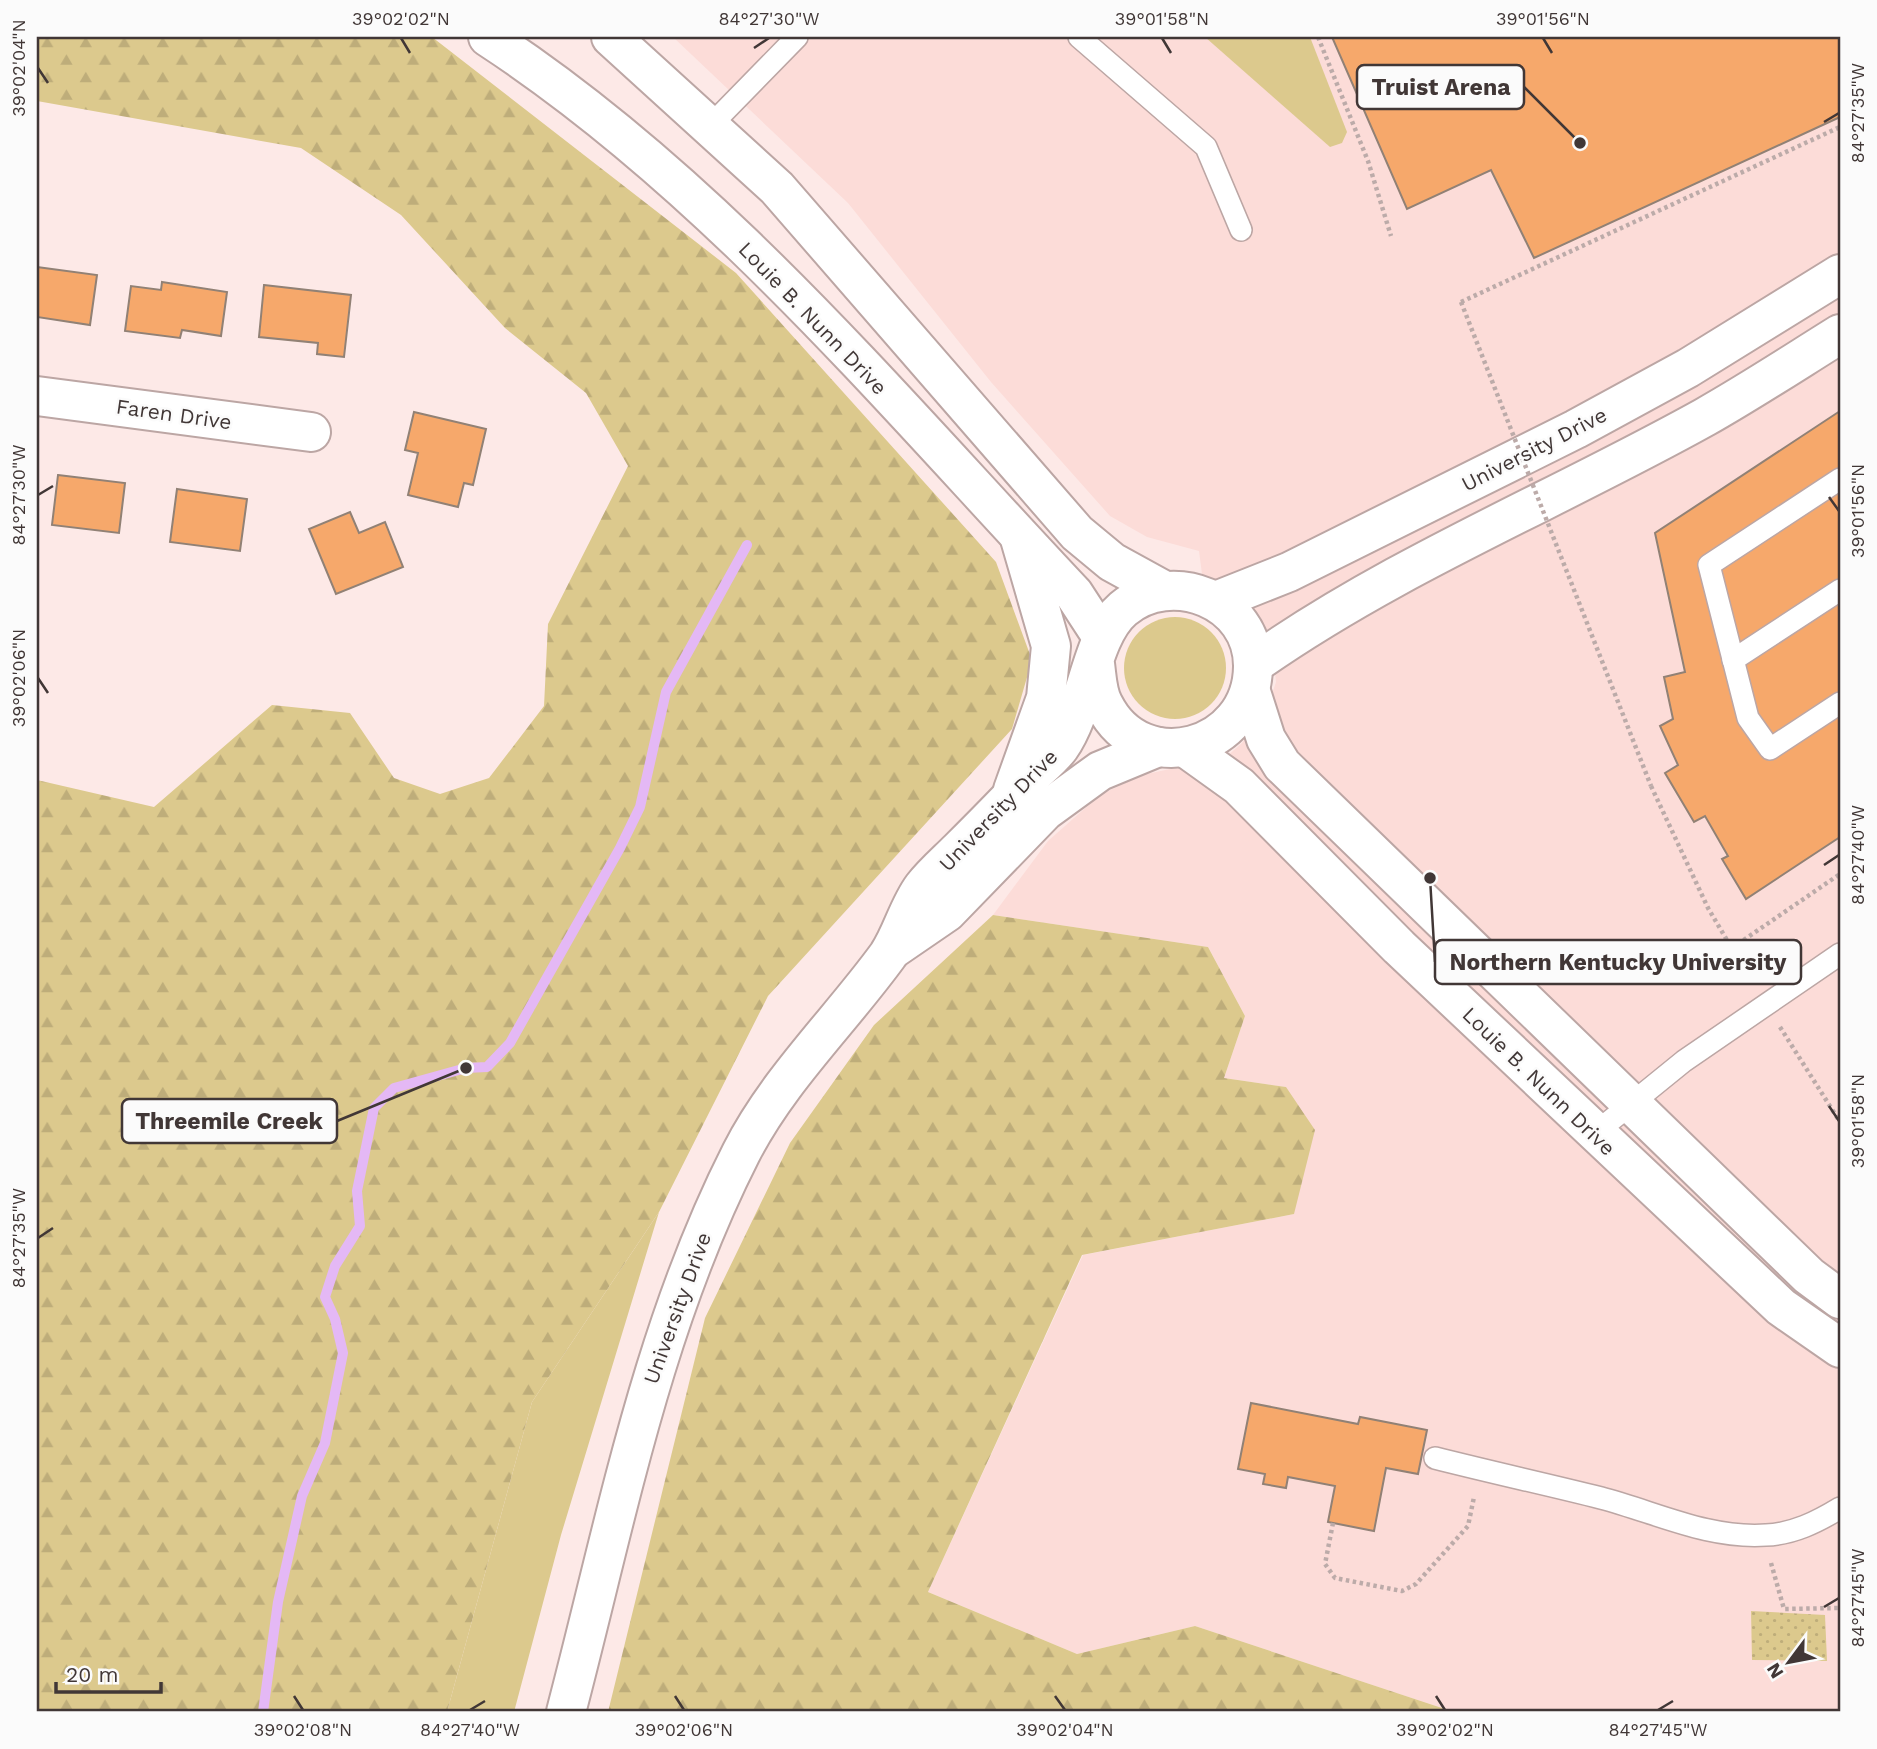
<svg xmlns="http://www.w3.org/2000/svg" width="1877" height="1749" font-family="'Work Sans',sans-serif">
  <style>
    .built { fill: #fcdcd8 }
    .grass { fill: #dcc98d }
    .forest { fill: url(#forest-firs) }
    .garden { fill: url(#garden-dots) }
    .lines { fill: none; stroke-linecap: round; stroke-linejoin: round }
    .stream { stroke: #e4b8f5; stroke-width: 10 }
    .building { fill: #f6a86b; stroke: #918175; stroke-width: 2 }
    .lane-casing { stroke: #bca6a4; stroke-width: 24 }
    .street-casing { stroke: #bca6a4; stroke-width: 42 }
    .secondary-casing { stroke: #bca6a4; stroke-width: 42 }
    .path { stroke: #bcaba9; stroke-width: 4.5; stroke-dasharray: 3.5 3.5; stroke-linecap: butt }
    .lane { stroke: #fff; stroke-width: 21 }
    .street { stroke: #fff; stroke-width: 38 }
    .secondary { stroke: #fff; stroke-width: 38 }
    .path-bridge { stroke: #bcaba9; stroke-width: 4.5; stroke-dasharray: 3.5 3.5; stroke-linecap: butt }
    .ticks { fill: none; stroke: #413736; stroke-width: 2.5 }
    .labels { text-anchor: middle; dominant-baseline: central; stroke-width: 5; stroke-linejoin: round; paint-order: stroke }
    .street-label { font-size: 21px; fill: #413736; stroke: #fbfbfb }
    .leader { fill: none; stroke: #413736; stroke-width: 2.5 }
    .callout-dot { fill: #413736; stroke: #fbfbfb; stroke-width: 2.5 }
    .callout { fill: #fbfbfb; stroke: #413736; stroke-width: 2.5 }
    .callout-label { font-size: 23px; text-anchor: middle; font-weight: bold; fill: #413736 }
    .neatline { fill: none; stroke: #413736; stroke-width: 2.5 }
    .ticks-label { font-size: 18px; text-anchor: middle; fill: #413736 }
  </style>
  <defs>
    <pattern id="forest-firs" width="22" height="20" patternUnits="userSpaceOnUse" patternTransform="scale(1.75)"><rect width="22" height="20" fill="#dcc98d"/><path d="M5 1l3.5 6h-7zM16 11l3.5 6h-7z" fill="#bead7a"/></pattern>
    <pattern id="garden-dots" width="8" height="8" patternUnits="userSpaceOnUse" patternTransform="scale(1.75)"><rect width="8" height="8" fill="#dcc98d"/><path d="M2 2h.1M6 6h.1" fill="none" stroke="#bead7a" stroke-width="1.8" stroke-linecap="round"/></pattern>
  </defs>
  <rect width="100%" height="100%" fill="#fde9e7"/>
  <polygon class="built" points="673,37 1840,37 1840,1712 1454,1712 1195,1626 1077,1654 928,1592 1083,1255 1294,1214 1286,1087 1224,1078 1245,1016 1208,947 993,915 1048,841 1100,795 1142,775 1226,757 1242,743 1269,703 1276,682 1271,636 1252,607 1202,574 1199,551 1147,537 1110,516 991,382 848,203"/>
  <g class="grass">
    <polygon points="1205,37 1310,37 1347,132 1342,143 1330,147"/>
    <circle cx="1175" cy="668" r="51"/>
    <polygon points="659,1212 561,1535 514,1712 447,1712 532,1402"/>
  </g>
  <g class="forest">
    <polygon points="37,37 432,37 736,273 996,562 1032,660 1012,729 768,996 659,1212 532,1402 447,1712 37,1712 37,780 154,807 272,705 350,713 394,778 440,794 489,778 544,706 548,624 628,466 586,393 505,328 401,215 301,148 37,101"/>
    <polygon points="993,915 1208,947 1245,1016 1224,1078 1286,1087 1315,1130 1294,1214 1082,1255 928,1592 1077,1654 1195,1626 1454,1712 608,1712 705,1318 790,1143 874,1025"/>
  </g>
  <polygon class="garden" points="1751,1611 1825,1615 1827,1661 1752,1660"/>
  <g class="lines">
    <polyline class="stream" points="263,1712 278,1602 302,1496 325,1443 343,1353 335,1319 325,1297 335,1266 360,1226 357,1191 374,1108 394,1088 466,1068 487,1067 510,1043 620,848 640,807 666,692 747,545"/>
  </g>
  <g class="building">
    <polygon points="1332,37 1840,37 1840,117 1534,258 1491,170 1407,209"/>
    <polygon points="37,267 97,275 90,325 37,317"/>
    <polygon points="162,282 227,292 221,336 182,330 180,338 125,331 131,286 161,290"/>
    <polygon points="264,285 351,295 344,357 317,354 318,343 259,337"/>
    <polygon points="1840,411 1840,837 1746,899 1722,859 1728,856 1705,816 1694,822 1665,773 1678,765 1660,726 1673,719 1664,677 1685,672 1655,533"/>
    <polygon points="414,412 486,429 473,485 464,483 458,507 408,495 418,453 405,450"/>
    <polygon points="58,475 125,483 119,533 52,525"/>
    <polygon points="177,489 247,499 240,551 170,542"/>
    <polygon points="350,512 359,533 385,522 403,567 336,594 309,529"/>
    <polygon points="1251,1403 1358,1424 1360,1417 1427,1430 1418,1474 1386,1468 1374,1531 1328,1522 1335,1486 1288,1477 1286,1488 1263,1484 1265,1474 1238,1469"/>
  </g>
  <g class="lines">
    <defs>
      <g id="lane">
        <polyline points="1079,37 1206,147 1241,230"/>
        <polyline points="710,126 797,37"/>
        <polyline points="1840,479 1709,565 1748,718 1770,749 1840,703"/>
        <polyline points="1733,660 1840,590"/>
        <polyline points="1594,1134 1684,1061 1840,954"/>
        <path d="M1435,1458c55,14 110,26 166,40 54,14 107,41 165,37 27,-1 51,-13 74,-27"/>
      </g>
      <g id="street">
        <polyline points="37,396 311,432"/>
        <polyline points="1251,692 1266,739 1282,765 1809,1276 1840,1299"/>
        <polyline points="1186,748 1239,786 1399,947 1781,1307 1840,1348"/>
      </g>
      <g id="secondary">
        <path d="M488,37c226,148 402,362 586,557l28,43"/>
        <polyline points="611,37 777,188 1077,533 1112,562 1163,590"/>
        <polyline points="1216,601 1289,572 1576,429 1688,368 1840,274"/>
        <path d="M1254,664c141,-99 300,-163 451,-247 46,-26 90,-55 135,-83"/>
        <polyline points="1013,790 1046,698 1051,646 1020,539"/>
        <polyline points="893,949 947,912 1045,811 1100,771 1158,747"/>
        <path d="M566,1712c50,-190 85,-382 175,-559 37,-73 99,-132 147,-198 14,-21 20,-48 35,-68 10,-13 24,-25 36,-37 24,-24 48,-48 71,-73 10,-10 22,-19 30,-30 28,-40 30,-110 63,-138 48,-41 131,-9 130,58 -1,83 -111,113 -149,38 -7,-12 -7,-27 -9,-41"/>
      </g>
    </defs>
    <use href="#lane" class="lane-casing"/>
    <use href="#street" class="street-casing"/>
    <use href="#secondary" class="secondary-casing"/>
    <g class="path">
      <polyline points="1318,37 1368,161 1391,236"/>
      <polyline points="1461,302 1840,127"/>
      <polyline points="1651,786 1708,908 1751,981"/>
      <polyline points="1732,948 1840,874"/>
      <polyline points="1780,1027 1840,1122"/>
      <polyline points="1333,1523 1325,1564 1335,1578 1402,1591 1416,1584 1468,1526 1474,1497"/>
      <polyline points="1771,1563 1784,1609 1840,1608"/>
    </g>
    <use href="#lane" class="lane"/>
    <use href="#street" class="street"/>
    <use href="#secondary" class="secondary"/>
    <polyline class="path-bridge" points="1461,302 1651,786"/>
  </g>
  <path class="ticks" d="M401,38l9,15M1162,38l9,15M1543,38l9,15M754,48l15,-10M38,68l10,15M1824,122l15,-9M38,495l15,-9M1829,497l10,14M38,678l10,15M1824,865l15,-10M1829,1106l10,15M38,1238l15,-10M1824,1607l15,-9M294,1696l9,14M675,1696l9,14M1055,1696l10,14M1436,1696l9,14M470,1710l15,-9M1658,1710l15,-9"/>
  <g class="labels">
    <g class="street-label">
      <text transform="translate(813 318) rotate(46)">Louie B. Nunn Drive</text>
      <text transform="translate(174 414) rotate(8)">Faren Drive</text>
      <text transform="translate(1534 449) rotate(-27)">University Drive</text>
      <text transform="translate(998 810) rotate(-46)">University Drive</text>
      <text transform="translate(1539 1081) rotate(44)">Louie B. Nunn Drive</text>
      <text transform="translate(677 1308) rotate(-70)">University Drive</text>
    </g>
  </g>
  <path class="leader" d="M1580 143L1524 87M1430 878L1435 962M466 1068L337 1121"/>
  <g class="callout-dot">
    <circle cx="1580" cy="143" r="7"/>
    <circle cx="1430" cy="878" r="7"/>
    <circle cx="466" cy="1068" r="7"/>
  </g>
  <g class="callout">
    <rect x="1357" y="65" width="167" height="44" rx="7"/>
    <rect x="1435" y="940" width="366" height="44" rx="7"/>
    <rect x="122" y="1099" width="215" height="44" rx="7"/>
  </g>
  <g class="callout-label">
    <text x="1441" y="95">Truist Arena</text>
    <text x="1618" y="970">Northern Kentucky University</text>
    <text x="229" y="1129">Threemile Creek</text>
  </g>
  <rect width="1877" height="1749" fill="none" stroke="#fbfbfb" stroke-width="77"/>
  <g transform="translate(1789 1662) rotate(238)" stroke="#fbfbfb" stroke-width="5" paint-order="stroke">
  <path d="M0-5L12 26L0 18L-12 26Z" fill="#413736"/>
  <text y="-10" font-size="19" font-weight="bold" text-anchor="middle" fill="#413736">N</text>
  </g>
  <path d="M56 1682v10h105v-10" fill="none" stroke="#413736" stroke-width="3.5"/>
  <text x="66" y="1682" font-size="21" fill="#413736" stroke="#fbfbfb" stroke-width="5" paint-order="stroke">20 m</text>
  <rect x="38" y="38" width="1801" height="1672" class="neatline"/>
  <g class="ticks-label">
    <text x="401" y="25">39°02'02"N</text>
    <text x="769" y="25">84°27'30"W</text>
    <text x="1162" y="25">39°01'58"N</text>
    <text x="1543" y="25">39°01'56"N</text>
    <text transform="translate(19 68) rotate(-90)" y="6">39°02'04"N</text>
    <text transform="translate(1858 113) rotate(-90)" y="6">84°27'35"W</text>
    <text transform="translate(19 495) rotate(-90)" y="6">84°27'30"W</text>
    <text transform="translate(1858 511) rotate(-90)" y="6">39°01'56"N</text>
    <text transform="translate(19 678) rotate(-90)" y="6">39°02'06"N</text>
    <text transform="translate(1858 855) rotate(-90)" y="6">84°27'40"W</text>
    <text transform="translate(1858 1121) rotate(-90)" y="6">39°01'58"N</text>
    <text transform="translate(19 1238) rotate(-90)" y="6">84°27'35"W</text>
    <text transform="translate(1858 1598) rotate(-90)" y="6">84°27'45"W</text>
    <text x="303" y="1736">39°02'08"N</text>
    <text x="470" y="1736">84°27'40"W</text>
    <text x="684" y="1736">39°02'06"N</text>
    <text x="1065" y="1736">39°02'04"N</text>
    <text x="1445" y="1736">39°02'02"N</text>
    <text x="1658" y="1736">84°27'45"W</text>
  </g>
</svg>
